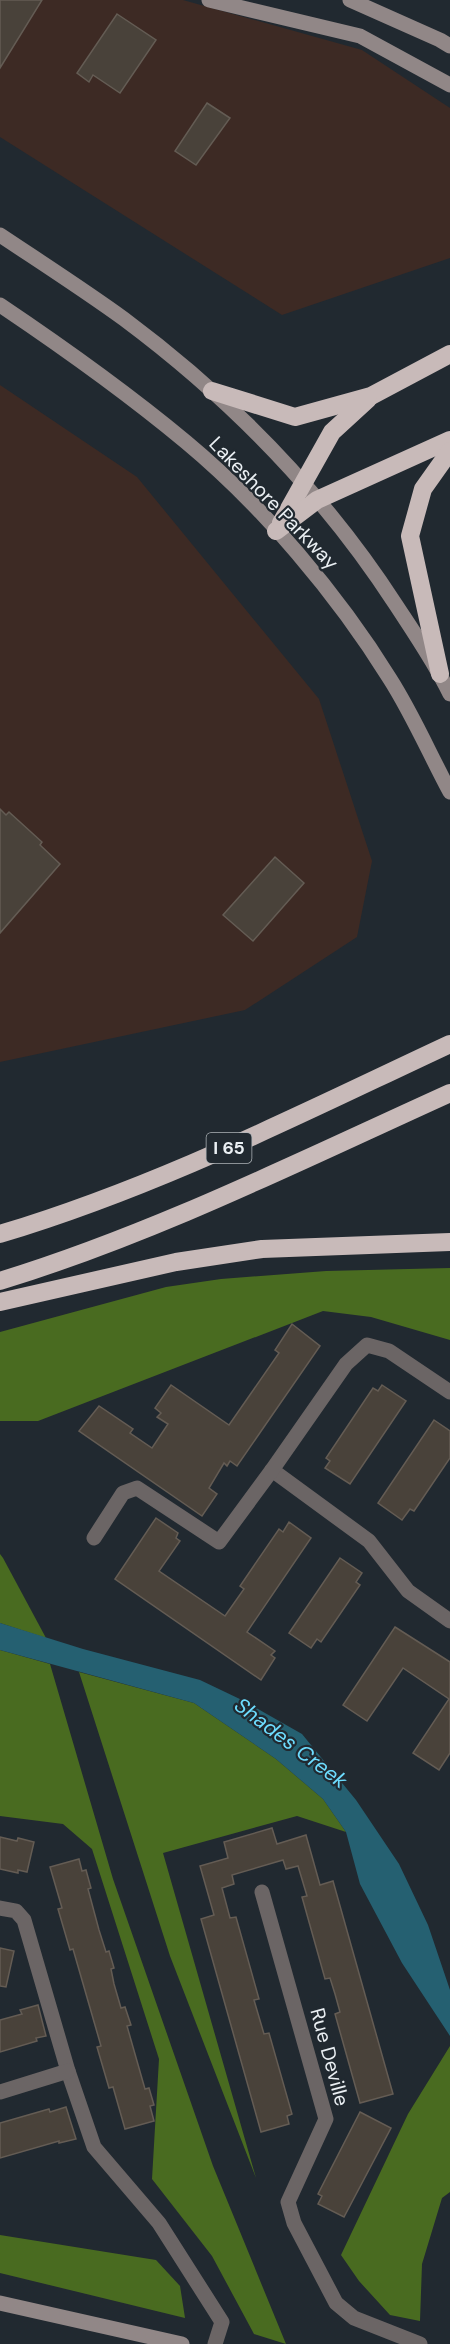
<svg xmlns="http://www.w3.org/2000/svg" width="450" height="2344" font-family="'DM Sans',sans-serif">
  <style>
    .commercial { fill: #3d2a24 }
    .forest { fill: #496b20 }
    .water { fill: #256071 }
    .building { fill: #49423a; stroke: #645c54; stroke-width: 1.5 }
    .lines { fill: none; stroke-linecap: round; stroke-linejoin: round }
    .street { stroke: #6b6565; stroke-width: 15 }
    .secondary { stroke: #918787; stroke-width: 15 }
    .highway { stroke: #c8bab9; stroke-width: 18 }
    .labels { text-anchor: middle; dominant-baseline: central; stroke-width: 4.5; stroke-linejoin: round; paint-order: stroke }
    .shield { fill: #212930; stroke: #aeb4b8; stroke-width: 1.5 }
    .shield-label { font-size: 18px; font-weight: bold; fill: #eaeff3 }
    .street-label { font-size: 20px; fill: #eaeff3; stroke: #212930 }
    .water-label { font-size: 21px; font-style: italic; fill: #6ddcfe; stroke: #212930 }
  </style>
  <rect width="100%" height="100%" fill="#212930"/>
  <g class="commercial">
    <polygon points="0,0 183,0 362,50 450,108 450,258 282,315 0,137"/>
    <polygon points="0,385 137,477 319,699 372,861 357,937 245,1010 0,1062"/>
  </g>
  <g class="forest">
    <polygon points="450,1268 450,1340 371,1317 323,1311 38,1421 0,1421 0,1332 166,1287 221,1279 326,1271"/>
    <polygon points="0,1554 3,1558 46,1638 0,1623"/>
    <polygon points="0,1650 50,1664 113,1879 213,2166 286,2344 254,2334 212,2256 152,2179 159,2059 92,1849 63,1824 0,1816"/>
    <polygon points="79,1672 194,1703 276,1759 323,1799 346,1832 297,1816 163,1853 256,2178 170,1956"/>
    <polygon points="450,2046 450,2192 442,2198 422,2264 420,2321 390,2315 359,2281 341,2255 408,2114"/>
    <polygon points="0,2235 156,2260 180,2286 185,2318 0,2273"/>
  </g>
  <polygon class="water" points="0,1623 83,1649 200,1680 244,1701 302,1734 356,1800 399,1864 428,1925 450,1990 450,2036 402,1963 360,1884 346,1832 323,1799 276,1759 194,1703 0,1650"/>
  <g class="building">
    <polygon points="0,0 42,0 0,68"/>
    <polygon points="117,14 156,40 120,93 93,75 89,82 77,73"/>
    <polygon points="207,103 230,118 196,165 175,151"/>
    <polygon points="0,809 6,815 9,812 42,842 40,845 60,864 0,933"/>
    <polygon points="275,857 304,883 253,941 223,915"/>
    <polygon points="292,1324 320,1346 237,1466 230,1461 227,1466 224,1463 209,1488 217,1494 202,1516 79,1431 99,1406 133,1429 130,1433 152,1448 168,1424 157,1417 161,1413 155,1408 171,1385 229,1425 279,1353 275,1350"/>
    <polygon points="382,1385 406,1401 350,1484 325,1468 330,1461 326,1458 373,1388 378,1391"/>
    <polygon points="434,1420 450,1431 450,1458 414,1511 410,1509 402,1520 378,1503"/>
    <polygon points="156,1518 178,1533 176,1538 180,1541 159,1571 225,1616 244,1589 240,1586 279,1529 283,1532 289,1522 311,1538 247,1632 275,1651 271,1655 275,1658 261,1680 115,1579"/>
    <polygon points="340,1558 362,1573 356,1582 360,1585 321,1642 317,1639 311,1648 289,1633"/>
    <polygon points="395,1627 450,1662 450,1753 439,1770 413,1753 449,1699 403,1668 367,1721 343,1705"/>
    <polygon points="272,1828 277,1844 306,1835 320,1885 333,1881 393,2094 360,2103 335,2014 340,2012 335,1994 330,1978 325,1979 302,1897 307,1896 298,1866 286,1869 283,1860 232,1875 234,1884 222,1888 230,1918 236,1917 259,1999 254,2000 264,2034 269,2033 292,2114 287,2116 289,2124 261,2132 201,1919 214,1915 200,1866 228,1858 224,1842"/>
    <polygon points="0,1837 17,1841 18,1838 34,1842 27,1872 18,1870 18,1873 0,1869"/>
    <polygon points="79,1859 82,1871 86,1870 91,1888 88,1889 99,1930 106,1952 109,1951 114,1968 111,1969 114,1984 121,2008 125,2007 131,2025 127,2026 145,2089 149,2088 154,2105 150,2106 154,2121 125,2129 113,2087 109,2088 97,2047 101,2046 73,1949 70,1950 58,1909 62,1908 50,1867"/>
    <polygon points="0,1948 14,1951 6,1987 0,1986"/>
    <polygon points="38,2005 46,2036 36,2038 37,2041 0,2052 0,2020 22,2014 20,2010"/>
    <polygon points="66,2107 76,2139 59,2143 59,2141 0,2158 0,2123 49,2109 50,2112"/>
    <polygon points="360,2112 391,2128 344,2217 318,2204 322,2196 318,2194"/>
  </g>
  <g class="lines">
    <g class="street">
      <polyline points="272,1470 369,1541 408,1591 450,1621"/>
      <polyline points="94,1538 123,1493 137,1488 219,1542 272,1470 346,1364 367,1345 389,1351 450,1392"/>
      <polyline points="262,1892 326,2119 288,2202 294,2223 336,2303 354,2318 420,2344"/>
      <polyline points="0,1908 16,1911 24,1920 68,2071 94,2147 159,2223 222,2322 215,2344"/>
      <polyline points="0,2092 68,2071"/>
    </g>
    <g class="secondary">
      <polyline points="209,0 360,36 450,85"/>
      <polyline points="350,0 440,40 450,46"/>
      <path d="M0,235c42,28 84,55 124,84 106,79 200,175 272,286 19,29 39,58 54,89"/>
      <path d="M0,305c64,43 127,88 186,137 77,64 152,153 204,237 23,36 40,76 60,113"/>
      <polyline points="0,2303 182,2344"/>
    </g>
    <g class="highway">
      <polyline points="212,391 295,417 371,396 450,354"/>
      <polyline points="281,523 332,432 368,399"/>
      <polyline points="276,531 317,500 450,440"/>
      <polyline points="440,674 410,536 423,489 450,451"/>
      <path d="M0,1234c160,-48 300,-120 450,-190"/>
      <path d="M0,1281c156,-48 302,-121 450,-188"/>
      <polyline points="0,1302 176,1262 262,1249 450,1242"/>
    </g>
  </g>
  <g class="labels">
    <rect class="shield" x="206.5" y="1133" width="45" height="30" rx="4.5"/>
    <g class="shield-label">
      <text x="229" y="1148">I 65</text>
    </g>
    <g class="street-label">
      <text transform="translate(274 503) rotate(46)">Lakeshore Parkway</text>
      <text transform="translate(330 2057) rotate(75)">Rue Deville</text>
    </g>
    <g class="water-label">
      <text transform="translate(291 1743) rotate(37)">Shades Creek</text>
    </g>
  </g>
</svg>
